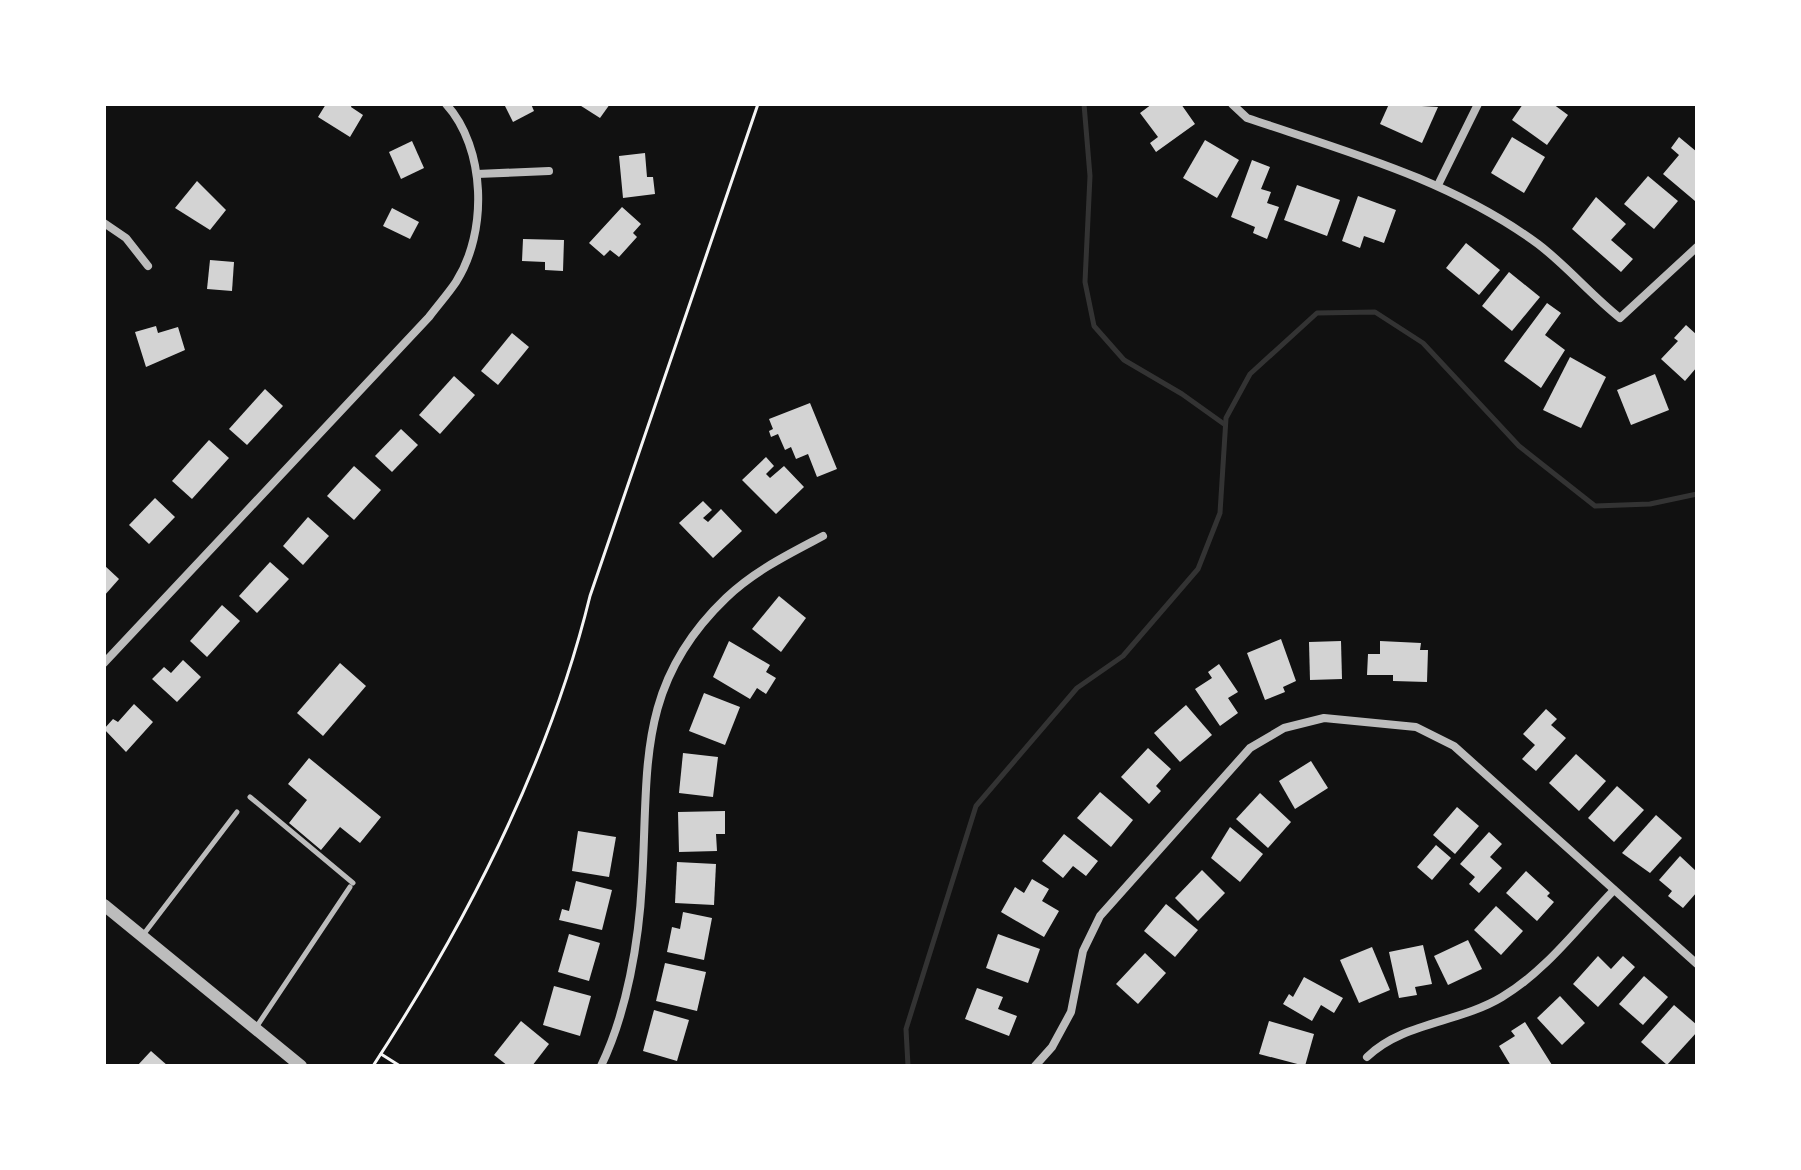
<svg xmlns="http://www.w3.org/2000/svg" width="1801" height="1170" font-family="'PT Sans',sans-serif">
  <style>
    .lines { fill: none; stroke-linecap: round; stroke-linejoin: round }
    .stream { stroke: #333; stroke-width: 5 }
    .building { fill: #d3d3d3 }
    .path { stroke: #f5f5f5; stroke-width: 3 }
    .service { stroke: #bcbcbc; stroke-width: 5 }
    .minor { stroke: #bcbcbc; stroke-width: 8 }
    .tertiary { stroke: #bcbcbc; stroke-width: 12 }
  </style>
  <rect width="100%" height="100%" fill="#111"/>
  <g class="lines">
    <g class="stream">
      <polyline points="1084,104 1090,176 1085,282 1094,326 1124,360 1182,394 1224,424"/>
      <polyline points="908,1066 906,1029 976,806 1077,688 1123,656 1198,569 1220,513 1226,418 1250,374 1317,313 1375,312 1423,343 1519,446 1595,506 1650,504 1697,494"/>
    </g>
  </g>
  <g class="building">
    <polygon points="326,104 352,104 351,107 363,115 350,137 318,117"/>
    <polygon points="504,104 531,104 534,111 513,122"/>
    <polygon points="578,104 610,104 600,118"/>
    <polygon points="1152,104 1181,104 1195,124 1156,152 1150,143 1158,137 1140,113"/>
    <polygon points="1389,104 1438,107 1422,143 1380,124"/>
    <polygon points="1523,104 1553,104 1568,115 1547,145 1512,120"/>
    <polygon points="1512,137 1545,157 1524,193 1491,173"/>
    <polygon points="1679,137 1697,152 1695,201 1663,174 1679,155 1671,148"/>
    <polygon points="1205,140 1239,160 1217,198 1183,178"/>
    <polygon points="412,141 424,168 401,179 389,152"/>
    <polygon points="645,153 647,177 653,177 655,194 623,198 619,156"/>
    <polygon points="1252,160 1270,167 1261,189 1271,192 1267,203 1279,207 1267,239 1253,233 1255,227 1231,217"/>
    <polygon points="1648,176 1678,201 1654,229 1624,204"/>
    <polygon points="197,181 226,210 210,230 175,208"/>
    <polygon points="1297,185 1340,200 1327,236 1284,220"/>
    <polygon points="1358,196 1396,210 1384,243 1364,236 1360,248 1342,241"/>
    <polygon points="1596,197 1626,224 1611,240 1633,259 1621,272 1572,229"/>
    <polygon points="622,207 641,224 633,233 637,237 619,257 610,250 604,256 589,243"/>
    <polygon points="392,208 419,222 410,239 383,226"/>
    <polygon points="523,239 564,240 563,271 545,270 545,262 522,261"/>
    <polygon points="1466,243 1500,270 1479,295 1446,268"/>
    <polygon points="210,260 234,262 232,291 207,289"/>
    <polygon points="1509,272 1540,297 1512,331 1482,306"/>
    <polygon points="1547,303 1561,313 1545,335 1565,350 1541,388 1504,361"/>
    <polygon points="1686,325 1697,335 1697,367 1685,381 1661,359 1678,341 1674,338"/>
    <polygon points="156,326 158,333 178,327 185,350 146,367 135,332"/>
    <polygon points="512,333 529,347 498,385 481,371"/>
    <polygon points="1570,357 1606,377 1581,428 1543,410"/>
    <polygon points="1655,374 1669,410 1631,425 1617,390"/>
    <polygon points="454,376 475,395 440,434 419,415"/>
    <polygon points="265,389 283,406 247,445 229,429"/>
    <polygon points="810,403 837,469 817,477 808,454 796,459 791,447 785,450 778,434 771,437 769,431 773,429 769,419"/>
    <polygon points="401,429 418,445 392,472 375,456"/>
    <polygon points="209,440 229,458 192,499 172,481"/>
    <polygon points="766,457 774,466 766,474 770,478 784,466 804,487 776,514 742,480"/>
    <polygon points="354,466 381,490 354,520 327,496"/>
    <polygon points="155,498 175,517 149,544 129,525"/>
    <polygon points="703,501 712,510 703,518 708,522 721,509 742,531 713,558 679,523"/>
    <polygon points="308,517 329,536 303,565 283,546"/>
    <polygon points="270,562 289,579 257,613 239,596"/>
    <polygon points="104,565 119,579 104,596"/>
    <polygon points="779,596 806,618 781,652 752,629"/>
    <polygon points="222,605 240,621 207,657 190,641"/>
    <polygon points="1281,639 1296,681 1283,687 1285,692 1265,700 1247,653"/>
    <polygon points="729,641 770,665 766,672 776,678 766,694 757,688 750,699 713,677"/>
    <polygon points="1341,641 1342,679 1310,680 1309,642"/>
    <polygon points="1380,641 1421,643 1420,650 1428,650 1427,682 1393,681 1393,675 1367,675 1368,654 1380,654"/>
    <polygon points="183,660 201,677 177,702 152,679 164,667 171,673"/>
    <polygon points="340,663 366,686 323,736 297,713"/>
    <polygon points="1219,664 1238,692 1228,698 1238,713 1220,726 1195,689 1212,678 1208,672"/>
    <polygon points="704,693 740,707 725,745 689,731"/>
    <polygon points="134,704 153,722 126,752 104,729 113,719 118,722"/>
    <polygon points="1186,705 1212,735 1180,762 1154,733"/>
    <polygon points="1546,709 1557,719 1551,725 1566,738 1536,771 1522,759 1535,745 1523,734"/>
    <polygon points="1148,748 1171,769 1156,786 1161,791 1149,804 1121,777"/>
    <polygon points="683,753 718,757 713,797 679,793"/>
    <polygon points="1576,754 1606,781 1579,811 1549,783"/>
    <polygon points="309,758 381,817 360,843 340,827 321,850 289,823 307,800 288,784"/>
    <polygon points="1311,761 1328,788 1295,809 1279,781"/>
    <polygon points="1617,786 1644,810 1614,842 1588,818"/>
    <polygon points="1100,792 1133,820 1111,847 1077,818"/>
    <polygon points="1260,793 1291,822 1268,848 1236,819"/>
    <polygon points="1457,807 1479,826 1455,854 1433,835"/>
    <polygon points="725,811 725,834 716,834 717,851 679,852 678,812"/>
    <polygon points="1656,815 1682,838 1650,873 1622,853"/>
    <polygon points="1230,827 1263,854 1240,882 1211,858"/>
    <polygon points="578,831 616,837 609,877 572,871"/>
    <polygon points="1489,832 1502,844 1490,857 1502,868 1479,893 1469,884 1475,877 1460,864"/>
    <polygon points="1064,834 1098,861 1086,876 1073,866 1063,878 1042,861"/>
    <polygon points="1436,845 1451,858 1432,880 1417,867"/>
    <polygon points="1680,856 1697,872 1697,892 1683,908 1668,896 1672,891 1659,880"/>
    <polygon points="677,862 716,864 714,905 675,903"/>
    <polygon points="1202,870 1225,893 1198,921 1175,898"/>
    <polygon points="1526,871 1550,893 1547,896 1554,902 1537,921 1506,893"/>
    <polygon points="1032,879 1049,889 1042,901 1059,911 1044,937 1001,912 1015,887 1024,893"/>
    <polygon points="576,881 612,890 602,930 559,920 562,909 569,911"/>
    <polygon points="1166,904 1198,930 1175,957 1144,931"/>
    <polygon points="1496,906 1523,931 1501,955 1474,930"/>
    <polygon points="683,912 712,918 704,960 667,952 672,927 680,929"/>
    <polygon points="569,934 600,943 589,981 558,972"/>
    <polygon points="998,934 1040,949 1028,983 986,968"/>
    <polygon points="1468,940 1482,969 1448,985 1434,956"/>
    <polygon points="1423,945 1432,984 1415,987 1417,995 1399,998 1389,952"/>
    <polygon points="1372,947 1390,990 1359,1003 1340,960"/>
    <polygon points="1145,953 1166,973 1138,1004 1116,984"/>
    <polygon points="1598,956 1611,969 1623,956 1635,967 1598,1007 1573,984"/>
    <polygon points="665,963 706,972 697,1011 656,1001"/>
    <polygon points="1644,976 1668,997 1643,1025 1619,1004"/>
    <polygon points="1304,977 1343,998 1334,1013 1321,1005 1312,1021 1283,1004 1289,994 1293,997"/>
    <polygon points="554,986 591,996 580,1036 543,1025"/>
    <polygon points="977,988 1003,997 998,1009 1017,1016 1009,1036 965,1019"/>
    <polygon points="1560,996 1585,1023 1562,1045 1537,1018"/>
    <polygon points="1674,1005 1697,1025 1697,1032 1667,1065 1641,1042"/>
    <polygon points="654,1010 689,1020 677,1061 643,1051"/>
    <polygon points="521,1021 549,1044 532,1066 508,1066 494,1055"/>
    <polygon points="1269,1021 1314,1034 1305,1066 1259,1054"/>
    <polygon points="1525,1022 1552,1065 1551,1066 1511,1066 1499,1046 1515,1036 1511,1031"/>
    <polygon points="151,1051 168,1066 137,1066"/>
  </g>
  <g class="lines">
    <g class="path">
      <polyline points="381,1054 400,1066"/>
      <path d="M373,1066c94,-144 176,-302 217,-470l168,-492"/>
    </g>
    <g class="service">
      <polyline points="250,797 353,883"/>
      <polyline points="143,935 237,812"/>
      <polyline points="255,1029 350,887"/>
    </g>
    <g class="minor">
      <path d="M1232,104l15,14c101,34 204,62 291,126 29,22 53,51 82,74l77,-71"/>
      <polyline points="477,174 549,171"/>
      <polyline points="1438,185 1478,104"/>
      <polyline points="104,223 126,238 148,266"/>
      <path d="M104,663l325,-346c9,-12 19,-23 27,-35 32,-50 30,-134 -10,-178"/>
      <path d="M1367,1057c36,-35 92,-34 135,-60 44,-26 77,-71 112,-107"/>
      <path d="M601,1066c26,-54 38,-125 41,-184 7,-113 -7,-197 84,-284 28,-27 63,-44 97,-62"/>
      <polyline points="1035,1066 1052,1047 1071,1012 1083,951 1100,916 1250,748 1284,728 1324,718 1416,727 1454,746 1697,964"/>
    </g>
    <polyline class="tertiary" points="104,905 301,1066"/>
  </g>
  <rect width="1801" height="1170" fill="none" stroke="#ffffff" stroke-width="212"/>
</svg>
